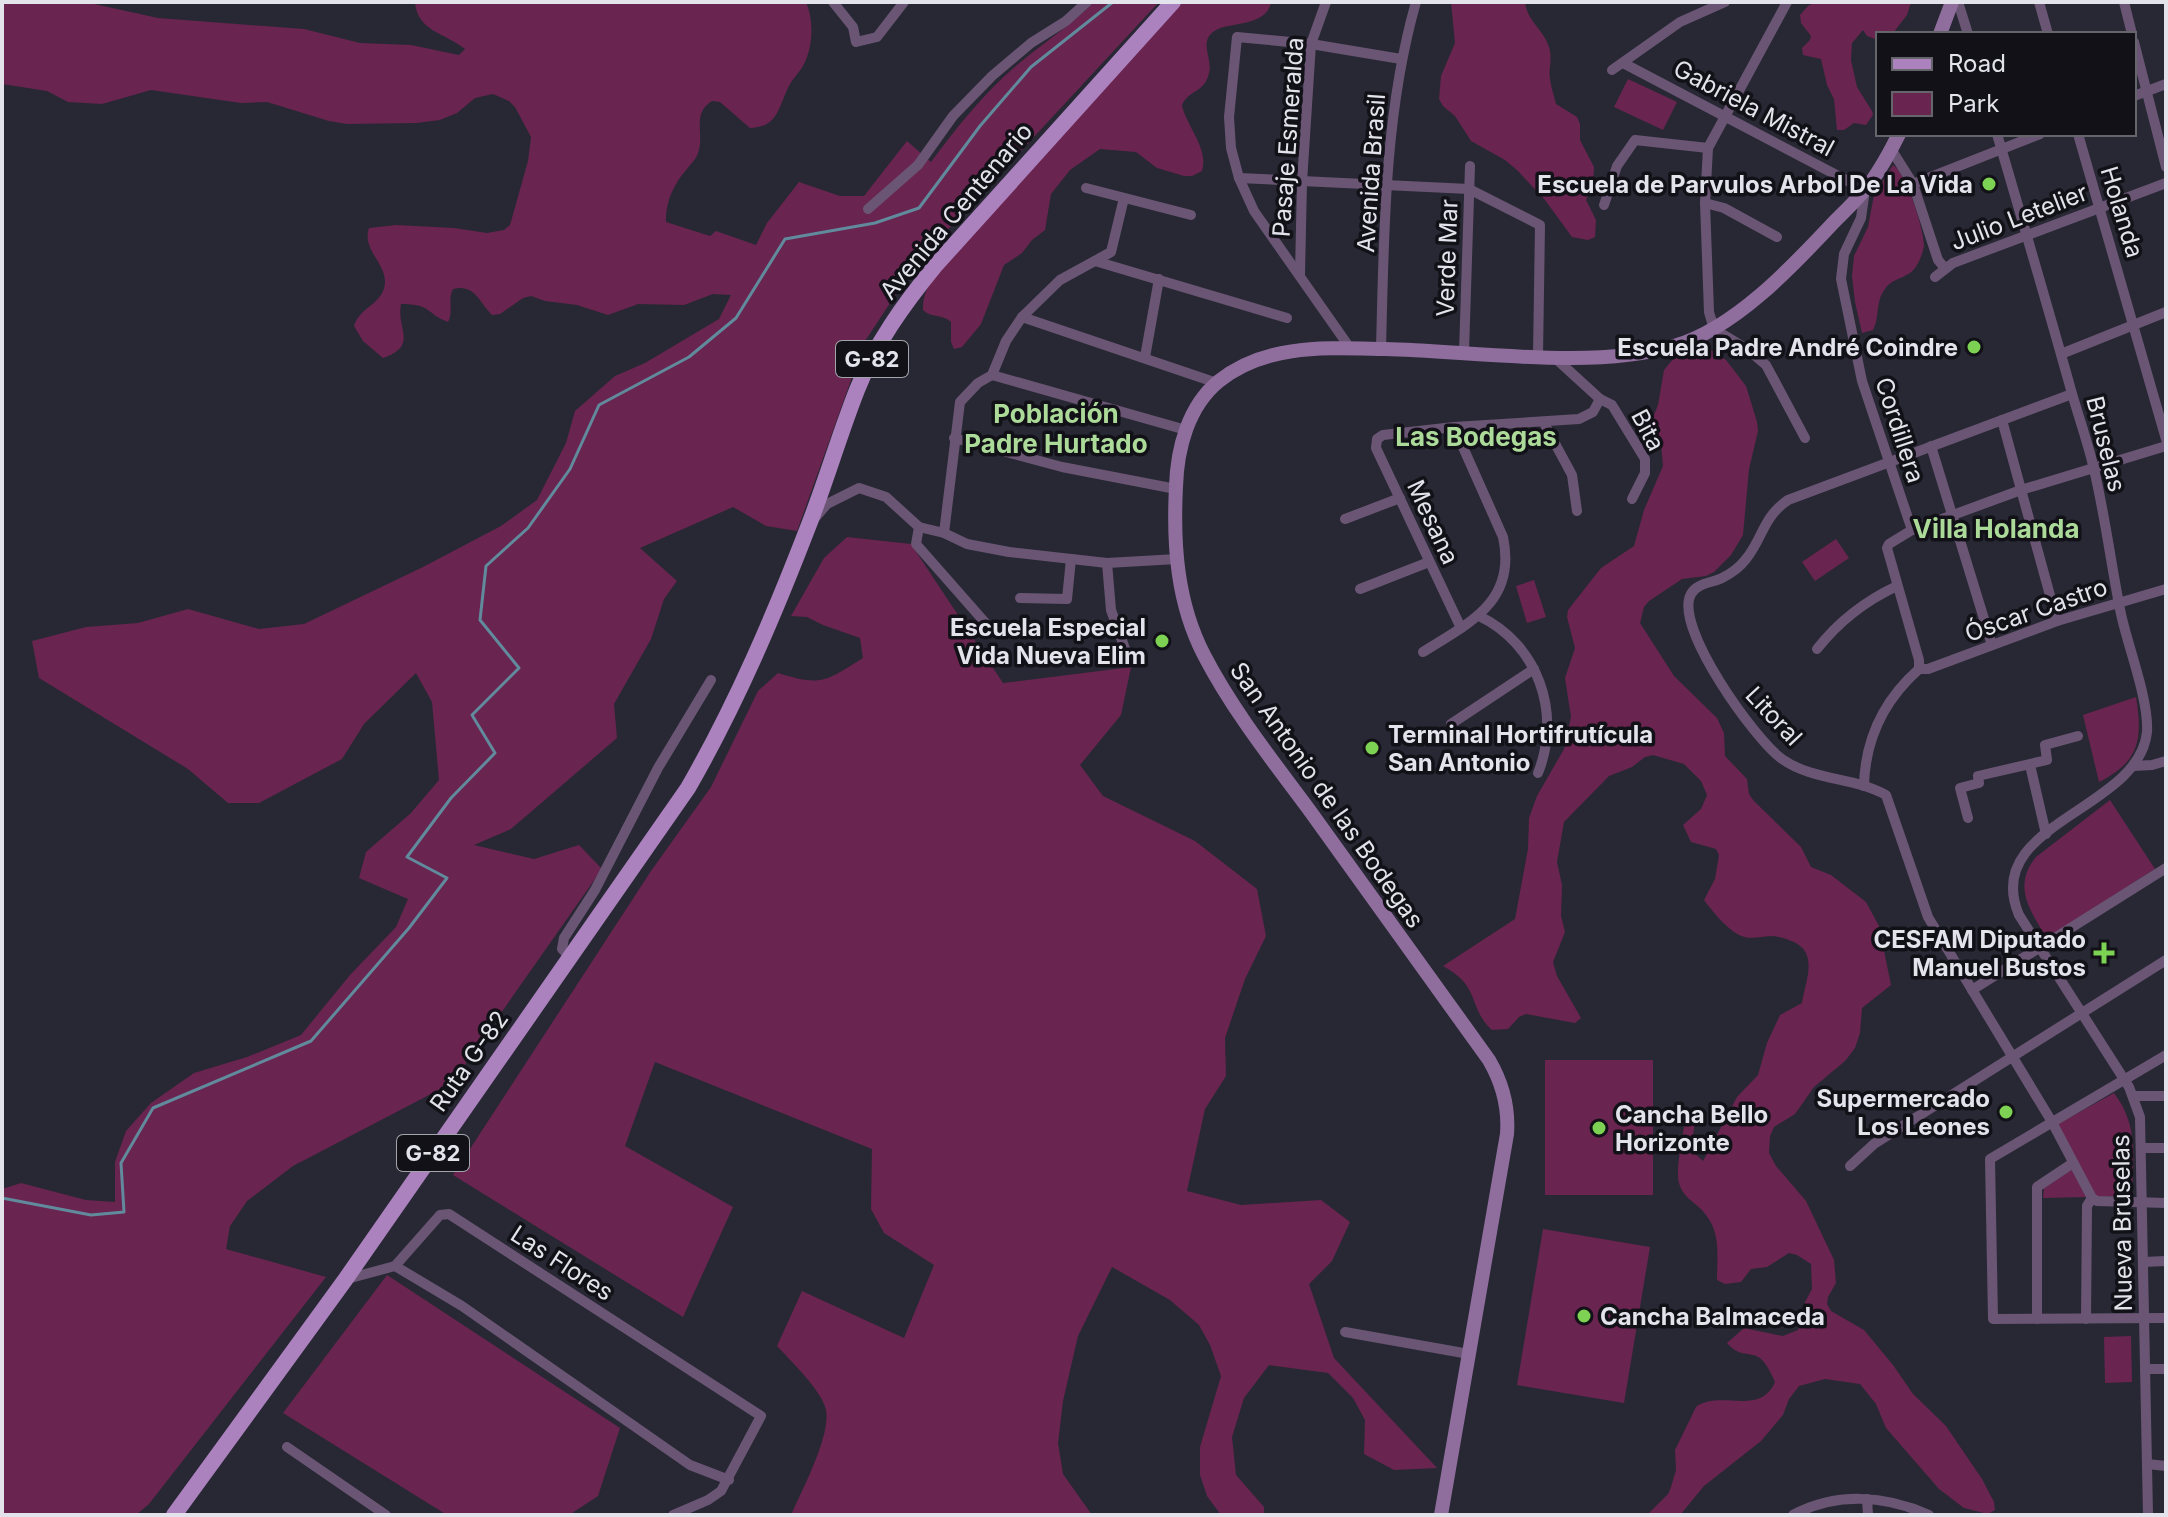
<svg xmlns="http://www.w3.org/2000/svg" width="2168" height="1517" font-family="Inter,sans-serif">
  <style>
    .green { fill: #692450 }
    .lines { fill: none; stroke-linecap: round; stroke-linejoin: round }
    .stream { stroke: #618a9c; stroke-width: 3 }
    .street { stroke: #6a5674; stroke-width: 10 }
    .secondary { stroke: #8f6e9e; stroke-width: 14 }
    .primary { stroke: #ab81be; stroke-width: 16 }
    .poi-dot { fill: #7dd153; stroke: #111117; stroke-width: 3 }
    .labels { text-anchor: middle; dominant-baseline: central; stroke-width: 7; stroke-linejoin: round; paint-order: stroke }
    .shield { fill: #111117; stroke: #a4a4ac; stroke-width: 2 }
    .shield-label { font-size: 22px; font-weight: bold; fill: #e3e3ec }
    .street-label { font-size: 24px; fill: #e3e3ec; stroke: #111117 }
    .poi-label { font-size: 24px; font-weight: bold; fill: #e3e3ec; stroke: #111117; text-anchor: end }
    .neighbourhood-label { font-size: 26px; font-weight: bold; fill: #acda99; stroke: #111117 }
  </style>
  <rect width="100%" height="100%" fill="#282834"/>
  <g class="green">
    <path d="M2,2h83l73,16 146,11 56,14 51,2 48,10 6,-6c-20,-16 -48,-18 -50,-47h391c8,18 7,45 -2,62 -4,8 -11,14 -15,22 -11,21 -10,41 -39,42l-30,-26 -8,-1c-21,13 -7,33 -14,52 -2,7 -7,10 -11,16 -13,14 -22,34 -21,53l44,14 6,-5 40,14 11,-22 32,-41 41,14h24l43,-55 24,21c26,-35 53,-69 86,-97 26,-22 53,-39 77,-63h65l-243,262 -51,77 -68,190 -31,-5 -33,-19 -93,41 37,33 -13,18 -13,40 -37,65 3,34 -106,91 -37,16 60,14 45,-14 23,24 -150,214 -159,83 -46,35 -17,25 -4,23 100,28 -177,227 -13,11h-134v-326l19,-6 65,17 29,2v-40l11,-31 25,-28 43,-30 53,-16 54,-22 49,-60 46,-48 12,-28 -49,-21 7,-26 45,-39 28,-33 -7,-78 -16,-29 -52,51 -22,35 -83,44h-31l-40,-34 -149,-91 -7,-37 54,-14 52,-4 50,-14 71,20 45,-5 119,-57 78,-41 36,-26 29,-57 9,-32 40,-35 30,-13 74,-44 12,-24 -18,-1 -29,11 -46,-1 -30,11 -31,-10 -32,-4 -14,-5 -8,2 -23,16 -8,1c-14,-14 -17,-31 -39,-26 -6,11 1,21 -5,33 -23,-9 -16,-18 -47,-18 -5,25 18,41 -18,54l-20,-17 -9,-15c6,-20 31,-22 31,-45 -1,-20 -23,-32 -16,-53l27,-3 58,3 33,5 17,-3 6,-5 18,-64 3,-24 -16,-30 -6,-6 -16,-7 -18,4 -18,15 -17,7 -24,3 -69,1 -18,-3 -62,-19 -26,1 -90,-13 -49,14 -34,-2 -21,-11 -45,-7z"/>
    <path d="M1182,2h89c-4,26 -45,19 -58,30 -14,11 0,27 -4,41 -5,21 -20,16 -27,32 4,21 27,43 20,66l-10,5h-8l-27,-8 -21,-16 -36,-3 -30,21 -19,24 -6,36 -13,10 -10,13 -18,12 -23,59 -19,23 -8,2 -3,-7v-20c-8,-8 -20,-4 -28,-12 -1,-18 9,-30 20,-44z"/>
    <path d="M1451,2h74c2,19 19,28 24,45 4,14 -1,21 1,32 1,8 4,17 6,25l21,13 3,7v16l14,27 -1,18 -7,15 10,20 -1,17 -7,3 -16,-3 -27,-37 -28,-30 -12,-10 -34,-19 -16,-25 -12,-10 -4,-7 2,-23 14,-33z"/>
    <polygon points="1815,2 1911,2 1907,15 1893,33 1878,34 1878,40 1867,36 1863,30 1852,43 1851,60 1857,87 1872,111 1873,115 1866,125 1854,123 1844,130 1837,130 1834,99 1827,85 1821,59 1803,55 1802,48 1810,40 1811,36 1801,23 1800,15 1808,6"/>
    <polygon points="1628,79 1677,102 1663,130 1614,107"/>
    <path d="M1893,165c14,9 30,62 31,80 0,5 -5,18 -9,23 -7,10 -23,10 -30,21 -10,13 -5,28 -12,41l-11,3 -7,-31 -3,-26 2,-20 14,-29 6,-32z"/>
    <path d="M1700,347l8,1 18,12 20,26 11,36 1,9 -9,38 -6,66 -12,20 -17,17 -8,4 -24,3 -33,22 -5,6 -4,16 34,53 43,42 7,15 1,23 22,23 2,15 4,6 48,47 10,20 20,8 35,27 13,24 12,59 -29,23 -2,25 -5,15 -10,13 -31,26 -19,27 -21,13 -4,9 -1,17 7,13 30,35 28,59 2,23 -8,14 -1,7 4,7 33,19 29,35 20,29 33,32 36,53 12,23 1,8 -7,4 -24,-6 -25,-19 -53,-61 -10,-24 -16,-20 -35,-5 -26,7 -10,13 -6,16 -22,26 -57,45 -24,29h-33l21,-21 3,-7 5,-17 -1,-20 21,-43c24,-18 64,10 79,-25 -18,-44 -28,-16 -48,-39l17,-15 39,8 15,-6 7,-12v-16l7,-13 -1,-25 -14,-9 -8,-2 -22,14 -16,2 -10,13 -16,2 -8,-4c0,-23 4,-46 -11,-65 -9,-13 -22,-15 -27,-32 -4,-13 5,-53 7,-68l7,-3c5,11 -3,26 -1,39l11,10 34,-64 21,-22 9,-32 13,-28 22,-12c3,-21 17,-49 -8,-61 -7,-3 -15,-6 -24,-6 -10,1 -21,4 -31,-1 -13,-7 -26,-23 -35,-35l11,-21 4,-24 -3,-6 -25,-7 -8,-17 18,-16 6,-14 -6,-14 -17,-17 -31,-9 -8,2 -13,10 -23,9 -45,46 -7,40 5,23 -1,31 4,16 -12,30 4,14 24,42 -6,5 -49,-9 -7,3 -11,12 -16,1c-25,-23 -10,-43 -49,-64l72,-47 13,-70 1,-31 8,-22 27,-47 7,-32 -6,-39 10,-30 -8,-31 1,-7 33,-42 33,-22 10,-36 19,-44 -2,-23 -9,-15v-8l6,-15 6,-35 15,-18z"/>
    <path d="M847,537l64,7 92,139 128,-16 -10,48 -41,50 23,31 92,45 62,48 9,47 -21,43 -20,59 1,38 -21,33 -18,82 54,14 80,-5 29,22 -18,39 -23,23 25,74 103,110 -43,2 -30,-16 1,-34 -12,-22 -25,-25 -59,-8 -25,33 -12,39 4,38 28,32v8h-43l-14,-19 -7,-21v-28l21,-71 -11,-31 -11,-20 -29,-25 -58,-33 -34,69 -15,65 -5,42 5,31 29,41h-301c11,-25 40,-80 35,-105 -3,-18 -36,-50 -49,-64l25,-55 102,47 30,-73 -50,-32 -13,-24 1,-60 -217,-87 -30,84 108,61 -50,110 -230,-142 198,-304 60,-84 47,-96 20,-18c44,14 48,8 85,-15l-3,-20 -37,-13 -16,-8 -16,-1 33,-58z"/>
    <polygon points="1836,539 1849,558 1815,581 1802,562"/>
    <polygon points="1534,580 1546,617 1527,623 1516,586"/>
    <path d="M2136,697c7,43 3,65 -37,85l-16,-67z"/>
    <path d="M2110,800l45,69 -108,69c-17,-27 -35,-52 -11,-81z"/>
    <rect x="1545" y="1060" width="108" height="135"/>
    <path d="M2114,1093c25,33 19,65 18,103l-89,2 1,-10 35,-23 -21,-41z"/>
    <polygon points="1543,1229 1650,1247 1624,1403 1517,1385"/>
    <polygon points="387,1275 620,1428 598,1496 569,1515 447,1515 283,1413"/>
    <polygon points="2131,1336 2132,1382 2105,1383 2104,1337"/>
  </g>
  <g class="lines">
    <polyline class="stream" points="2,1198 91,1215 124,1212 121,1163 153,1108 311,1041 409,928 447,878 407,857 451,798 495,753 472,715 519,668 480,620 486,566 528,528 570,469 599,405 689,357 736,318 785,239 875,223 919,208 980,126 1031,67 1113,2"/>
    <g class="street">
      <polyline points="833,2 853,27 856,42 877,37 904,2"/>
      <polyline points="1787,2 1708,148 1705,203 1709,312 1714,329 1747,349 1766,365 1805,438"/>
      <polyline points="1958,2 1968,34"/>
      <polyline points="2039,2 2048,34"/>
      <polyline points="2124,2 2132,34"/>
      <polyline points="2134,42 2166,167"/>
      <polyline points="1623,63 1865,190 1861,218 1844,254 1841,279 1862,381 1912,530"/>
      <polyline points="1612,70 1680,22 1725,2"/>
      <polyline points="2134,96 2166,84"/>
      <path d="M1997,134c25,85 50,170 74,256 7,25 16,50 22,75 12,49 18,100 28,149 7,33 28,86 26,118 -8,79 -167,91 -128,183l110,172 11,30 8,398"/>
      <polyline points="2078,134 2166,439"/>
      <polyline points="1891,149 1913,184 1938,260 1944,267"/>
      <polyline points="1239,178 1469,189 1540,225 1538,356"/>
      <polyline points="1913,184 2040,134"/>
      <polyline points="1086,188 1191,215"/>
      <polyline points="1705,203 1724,208 1777,237"/>
      <polyline points="1604,205 1617,166 1635,140 1708,148"/>
      <polyline points="868,209 918,165 953,116 992,76 1031,43 1066,21 1087,2"/>
      <polyline points="1095,261 1287,318"/>
      <polyline points="1300,274 1302,182 1311,44 1326,2"/>
      <polyline points="1935,277 1953,263 2166,183"/>
      <polyline points="1022,317 1217,383"/>
      <polyline points="1350,348 1254,211 1239,178 1231,148 1229,117 1237,37 1311,44 1401,59"/>
      <path d="M1381,349c3,-116 3,-235 35,-347"/>
      <polyline points="1464,352 1470,166"/>
      <polyline points="2061,354 2166,312"/>
      <polyline points="1145,357 1159,279"/>
      <polyline points="1554,357 1600,399 1612,405 1645,459 1645,473 1632,499"/>
      <polyline points="992,375 1186,430"/>
      <path d="M2072,394l-284,106c-25,17 -25,38 -42,59 -6,8 -14,14 -24,19 -10,5 -25,5 -31,16 -18,32 64,146 91,165 31,22 72,18 104,36l42,122 124,205 40,76"/>
      <polyline points="2002,420 2057,621"/>
      <polyline points="1544,423 1572,475 1577,511"/>
      <polyline points="954,438 1062,467 1176,489"/>
      <polyline points="1931,446 1992,645"/>
      <polyline points="815,518 827,504 859,488 886,497 919,527 944,533 967,544 1009,552 1107,563 1177,559"/>
      <polyline points="1345,519 1400,498"/>
      <polyline points="919,527 916,544 989,627"/>
      <polyline points="944,533 960,402 978,383 992,375 1006,341 1022,317 1060,280 1111,252 1124,198"/>
      <polyline points="1107,563 1111,610 1129,660"/>
      <polyline points="1360,589 1429,562"/>
      <polyline points="1020,598 1067,599 1071,559"/>
      <path d="M1479,616c59,28 83,97 59,157"/>
      <polyline points="1461,628 1376,448 1377,439 1383,435 1454,427 1579,419 1593,412 1600,399"/>
      <path d="M1817,649c22,-28 48,-48 80,-63"/>
      <path d="M1423,652c46,-29 94,-50 80,-115l-49,-110"/>
      <polyline points="1919,669 1919,660 1887,548 1889,544 1912,530 2021,490 2166,446"/>
      <polyline points="1919,669 1928,669 2057,621 2166,589"/>
      <polyline points="1451,724 1534,669"/>
      <polyline points="2030,765 2046,834"/>
      <polyline points="2133,766 2152,765 2166,761"/>
      <path d="M1864,786c1,-47 19,-85 55,-117"/>
      <polyline points="1968,818 1960,788 1979,783 1978,776 2047,760 2045,745 2078,736"/>
      <polyline points="570,957 562,949 564,938 595,890 658,768 711,680"/>
      <polyline points="1972,990 2166,868"/>
      <polyline points="2166,1055 1990,1159 1993,1319 2166,1318"/>
      <polyline points="2133,1096 2166,1096"/>
      <polyline points="2142,1148 2166,1148"/>
      <polyline points="1850,1166 1874,1144 2166,960"/>
      <polyline points="2092,1198 2097,1201 2166,1203"/>
      <polyline points="2143,1262 2166,1261"/>
      <polyline points="395,1266 462,1306 690,1465 729,1480"/>
      <polyline points="347,1279 395,1266 440,1215 449,1214 761,1416 721,1491 708,1500 673,1515"/>
      <polyline points="2037,1319 2037,1187 2073,1163"/>
      <polyline points="2086,1319 2087,1206 2092,1198"/>
      <polyline points="1345,1332 1469,1354"/>
      <polyline points="2145,1369 2166,1369"/>
      <polyline points="287,1447 386,1515"/>
      <polyline points="2147,1464 2166,1466"/>
      <polyline points="1867,1499 1868,1515"/>
      <path d="M1793,1515c43,-23 92,-20 136,0"/>
    </g>
    <g class="secondary">
      <polyline points="1940,34 1952,2"/>
      <path d="M1441,1515l66,-381c2,-27 -4,-50 -18,-74 -60,-83 -119,-166 -179,-249 -37,-50 -77,-100 -106,-156 -27,-52 -31,-110 -28,-168 1,-38 12,-81 43,-106 48,-38 109,-33 166,-32 87,2 206,21 289,-3 60,-17 118,-79 160,-124 13,-13 27,-26 37,-40 11,-15 20,-32 28,-48"/>
    </g>
    <path class="primary" d="M174,1515l171,-235 343,-492c49,-85 87,-175 122,-266 17,-44 30,-89 47,-132 18,-46 47,-86 78,-124l238,-264"/>
  </g>
  <g class="poi-dot">
    <circle cx="1989" cy="184" r="8"/>
    <circle cx="1974" cy="347" r="8"/>
    <circle cx="1162" cy="641" r="8"/>
    <circle cx="1372" cy="748" r="8"/>
    <path d="M2100 941h8v8h8v8h-8v8h-8v-8h-8v-8h8z"/>
    <circle cx="2006" cy="1112" r="8"/>
    <circle cx="1599" cy="1128" r="8"/>
    <circle cx="1584" cy="1316" r="8"/>
  </g>
  <g class="labels">
    <g class="shield">
      <rect x="836" y="341" width="72" height="36" rx="6"/>
      <rect x="397" y="1135" width="72" height="36" rx="6"/>
    </g>
    <g class="shield-label">
      <text x="872" y="359">G-82</text>
      <text x="433" y="1153">G-82</text>
    </g>
    <g class="street-label">
      <text transform="translate(1754 108) rotate(28)">Gabriela Mistral</text>
      <text transform="translate(1288 137) rotate(-86)">Pasaje Esmeralda</text>
      <text transform="translate(1371 173) rotate(-86)">Avenida Brasil</text>
      <text transform="translate(956 211) rotate(-50)">Avenida Centenario</text>
      <text transform="translate(2122 212) rotate(73)">Holanda</text>
      <text transform="translate(2019 217) rotate(-21)">Julio Letelier</text>
      <text transform="translate(1447 258) rotate(-88)">Verde Mar</text>
      <text transform="translate(1648 430) rotate(62)">Bita</text>
      <text transform="translate(1900 430) rotate(72)">Cordillera</text>
      <text transform="translate(2106 444) rotate(76)">Bruselas</text>
      <text transform="translate(1433 522) rotate(65)">Mesana</text>
      <text transform="translate(2036 610) rotate(-19)">Óscar Castro</text>
      <text transform="translate(1774 716) rotate(47)">Litoral</text>
      <text transform="translate(1327 795) rotate(55)">San Antonio de las Bodegas</text>
      <text transform="translate(469 1061) rotate(-55)">Ruta G-82</text>
      <text transform="translate(2122 1223) rotate(-91)">Nueva Bruselas</text>
      <text transform="translate(562 1263) rotate(33)">Las Flores</text>
    </g>
    <g class="poi-label">
      <text x="1973" y="184">Escuela de Parvulos Arbol De La Vida</text>
      <text x="1958" y="347">Escuela Padre André Coindre</text>
      <text x="1146" y="627">Escuela Especial<tspan x="1146" dy="28">Vida Nueva Elim</tspan></text>
      <text x="1388" y="734" text-anchor="start">Terminal Hortifrutícula<tspan x="1388" dy="28">San Antonio</tspan></text>
      <text x="2086" y="939">CESFAM Diputado<tspan x="2086" dy="28">Manuel Bustos</tspan></text>
      <text x="1990" y="1098">Supermercado<tspan x="1990" dy="28">Los Leones</tspan></text>
      <text x="1615" y="1114" text-anchor="start">Cancha Bello<tspan x="1615" dy="28">Horizonte</tspan></text>
      <text x="1600" y="1316" text-anchor="start">Cancha Balmaceda</text>
    </g>
    <g class="neighbourhood-label">
      <text x="1056" y="413">Población<tspan x="1056" dy="30">Padre Hurtado</tspan></text>
      <text x="1476" y="436">Las Bodegas</text>
      <text x="1996" y="528">Villa Holanda</text>
    </g>
  </g>
  <rect width="2168" height="1517" fill="none" stroke="#e3e3ec" stroke-width="8"/>
  <rect x="1876" y="32" width="260" height="104" fill="#111117" stroke="#65656c" stroke-width="2"/>
  <rect x="1892" y="58" width="40" height="12" fill="#ab81be" stroke="#65656c" stroke-width="2"/>
  <text x="1948" y="72" font-size="24" fill="#e3e3ec">Road</text>
  <rect x="1892" y="92" width="40" height="24" fill="#692450" stroke="#65656c" stroke-width="2"/>
  <text x="1948" y="112" font-size="24" fill="#e3e3ec">Park</text>
</svg>
